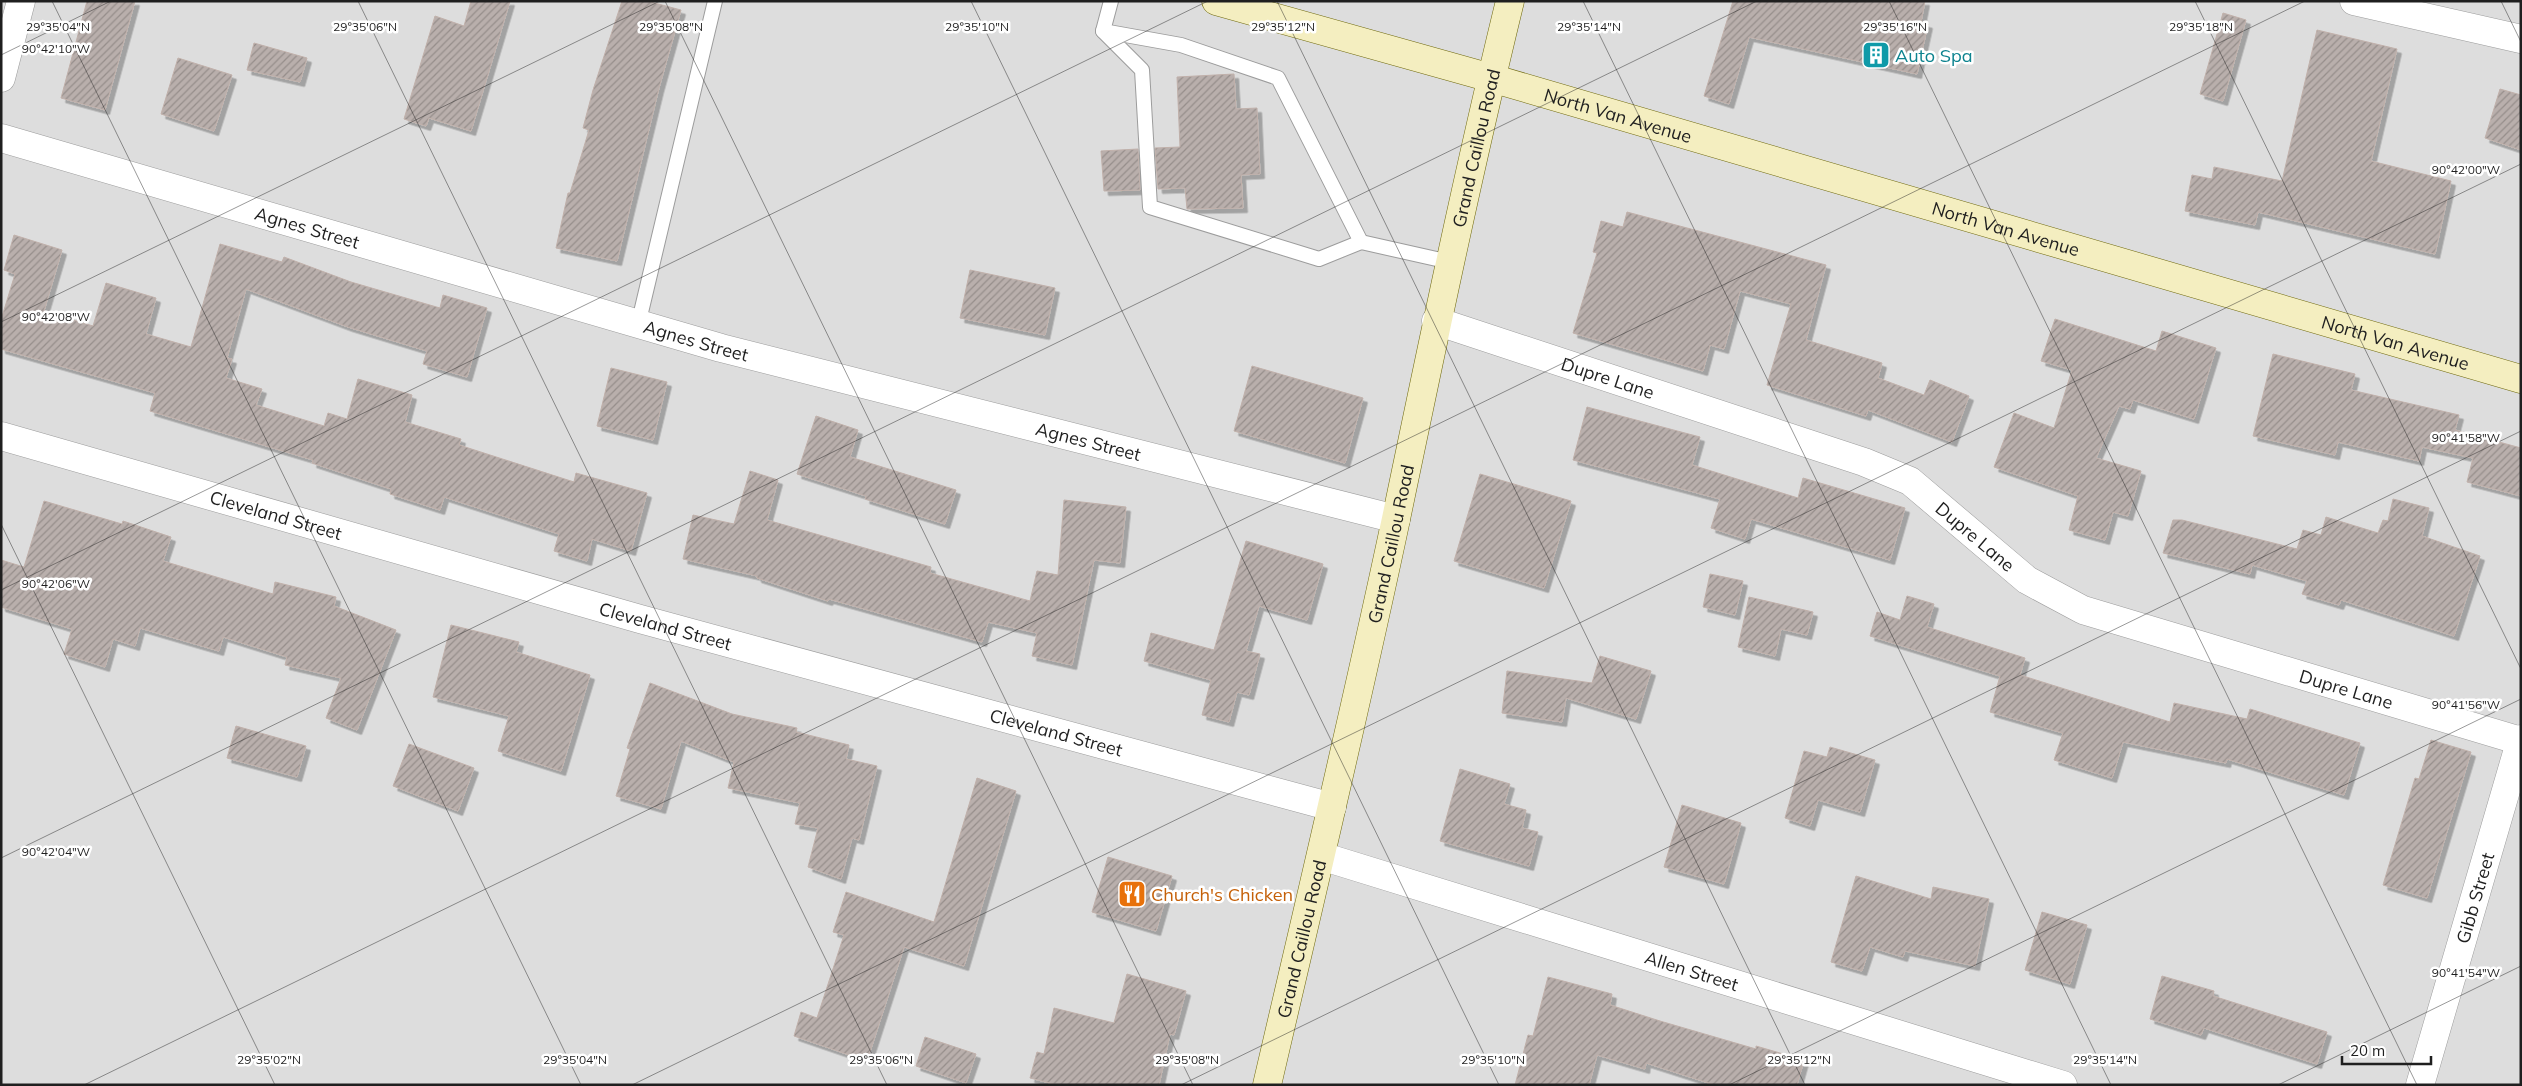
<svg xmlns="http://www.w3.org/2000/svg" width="2522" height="1086" font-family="Mulish,sans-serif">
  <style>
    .residential { fill: #ddd }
    .building { fill: url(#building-hatch); stroke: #c0b0aa; filter: url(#shadow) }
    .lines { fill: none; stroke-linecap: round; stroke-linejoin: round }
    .lane-casing { stroke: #9c9c9c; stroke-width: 16 }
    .street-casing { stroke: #9c9c9c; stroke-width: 29 }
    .secondary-casing { stroke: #6f690e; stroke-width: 29 }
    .lane { stroke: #fff; stroke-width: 14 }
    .street { stroke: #fff; stroke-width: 28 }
    .secondary { stroke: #f4eec0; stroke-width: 28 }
    .ticks { fill: none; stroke: #1f1f1f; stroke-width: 1; stroke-opacity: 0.45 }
    .labels { text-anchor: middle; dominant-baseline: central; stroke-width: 5; stroke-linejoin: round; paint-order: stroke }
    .culture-label { font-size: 18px; fill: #0d838f; stroke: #fff; text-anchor: start }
    .street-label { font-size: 18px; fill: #1f1f1f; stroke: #fff }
    .food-label { font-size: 18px; fill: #c56008; stroke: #fff; text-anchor: start }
    .ticks-label { font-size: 12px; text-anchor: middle; fill: #1f1f1f; stroke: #fff; stroke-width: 5; stroke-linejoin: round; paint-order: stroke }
  </style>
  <defs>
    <pattern id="building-hatch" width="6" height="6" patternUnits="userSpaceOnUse" patternTransform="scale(1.25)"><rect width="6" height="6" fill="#b9afac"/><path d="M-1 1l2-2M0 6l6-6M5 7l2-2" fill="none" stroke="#968e8b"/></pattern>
    <filter id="shadow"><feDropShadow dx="4.5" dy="4.5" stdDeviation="0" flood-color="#0004"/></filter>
  </defs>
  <rect width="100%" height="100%" fill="#efebe7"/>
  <rect class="residential" x="1" y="1" width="2520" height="1084"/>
  <g class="building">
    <polygon points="87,1 135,1 105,110 61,98"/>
    <polygon points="471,1 510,1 471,131 429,118 426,126 404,119 435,16 464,26"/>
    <polygon points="622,1 647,1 681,10 659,88 617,261 556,248 568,193 570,193 589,130 583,128 593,90"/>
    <polygon points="1733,1 1925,1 1921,22 1928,24 1917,74 1749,37 1729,104 1704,96"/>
    <polygon points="2223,13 2246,20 2223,101 2200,94"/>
    <polygon points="2317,30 2397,49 2371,161 2451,181 2435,254 2258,212 2255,225 2185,211 2192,175 2212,179 2214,167 2282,181"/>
    <polygon points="254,43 307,58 300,82 247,70"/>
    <polygon points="178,58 232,75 214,131 161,114"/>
    <polygon points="1234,74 1236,109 1257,108 1260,174 1241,175 1243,208 1187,209 1185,188 1158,189 1155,148 1180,147 1177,77"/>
    <polygon points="2500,89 2521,95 2521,150 2485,138"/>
    <polygon points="1138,149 1140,190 1104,191 1101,151"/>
    <polygon points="1627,212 1826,265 1806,340 1882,363 1878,378 1924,395 1930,380 1969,396 1952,442 1868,410 1866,416 1767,385 1791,304 1740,291 1724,349 1710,345 1703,371 1573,333 1597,253 1593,252 1601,221 1623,227"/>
    <polygon points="14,235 62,250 44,311 93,326 106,283 156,298 146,334 191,347 220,244 282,262 284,257 351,282 440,308 443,295 487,308 467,377 423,364 427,351 348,327 246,289 227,358 232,359 226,378 262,389 256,405 324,426 328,413 347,419 358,379 412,395 405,422 461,439 459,445 574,482 576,473 647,493 631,551 592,539 587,561 554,551 559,534 444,497 440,510 390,494 391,489 312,463 313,460 150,411 155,393 1,349 1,320 15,274 4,270"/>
    <polygon points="970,270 1055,288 1045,335 960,318"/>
    <polygon points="2055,319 2156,351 2162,331 2216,348 2194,419 2133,400 2130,409 2119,406 2096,458 2141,471 2128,516 2113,512 2105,540 2069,530 2078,496 1994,467 2014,413 2054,428 2072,370 2041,361"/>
    <polygon points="2273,354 2355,374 2351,390 2459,415 2455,430 2521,448 2521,496 2467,482 2473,458 2422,447 2419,461 2338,442 2335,455 2253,436"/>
    <polygon points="1252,366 1363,398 1345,463 1234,431"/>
    <polygon points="611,368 667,382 653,440 597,426"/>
    <polygon points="1587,407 1700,437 1692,465 1798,498 1803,478 1905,508 1890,560 1751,519 1745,539 1711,528 1720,499 1573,460"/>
    <polygon points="816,416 858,430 850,457 956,490 945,524 865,499 866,496 797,474"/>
    <polygon points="750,471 778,480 767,520 931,567 930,573 1030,601 1037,571 1058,575 1064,500 1126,507 1120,563 1094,560 1072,665 1032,656 1037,633 988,622 982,642 829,599 828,601 757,578 757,576 683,559 693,515 734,524"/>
    <polygon points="1480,474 1571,501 1544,588 1454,561"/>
    <polygon points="2393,499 2429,508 2422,536 2480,556 2454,636 2341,600 2339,605 2302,594 2307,581 2252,565 2250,574 2163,553 2173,520 2182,520 2297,549 2303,530 2321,535 2326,517 2378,533 2383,520 2388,521"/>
    <polygon points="44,501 122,524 123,521 171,537 163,561 273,594 275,582 336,597 334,606 396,630 357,730 326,718 341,678 285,665 287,657 223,637 219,651 140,628 135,646 113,639 105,667 64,654 72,629 1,607 1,560 24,567"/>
    <polygon points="1246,541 1323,564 1307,620 1259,606 1246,651 1260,654 1249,695 1237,692 1229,722 1202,715 1211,680 1144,661 1151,633 1214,650"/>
    <polygon points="1710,574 1743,581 1735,615 1703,607"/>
    <polygon points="1907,596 1934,604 1927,627 2025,658 2020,675 2170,722 2174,703 2247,719 2250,709 2360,743 2344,795 2227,759 2226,763 2123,742 2112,778 2054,760 2063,733 1990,712 2000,676 1870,636 1877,612 1900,620"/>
    <polygon points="1749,597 1813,612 1807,635 1781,629 1775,656 1738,647"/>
    <polygon points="451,625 519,642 516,652 590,675 561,771 498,751 509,716 433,697"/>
    <polygon points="1600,656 1651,671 1636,719 1566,698 1562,722 1502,713 1507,671 1592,683"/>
    <polygon points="650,683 732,714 797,728 796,732 849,745 846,759 877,766 859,840 852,838 841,879 808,867 818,828 795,824 800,803 728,788 734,762 681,741 661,809 616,796 630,749 627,748"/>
    <polygon points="236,726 306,746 297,777 227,758"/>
    <polygon points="2431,740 2471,752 2427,898 2383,885 2415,778 2419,779"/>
    <polygon points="409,744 474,768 458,811 393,786"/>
    <polygon points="1830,747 1875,760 1860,812 1818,800 1810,826 1785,818 1804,751 1827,757"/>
    <polygon points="1460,769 1510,784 1504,804 1526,810 1522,828 1538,832 1529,866 1440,841"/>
    <polygon points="977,778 1016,791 964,966 904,947 867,1061 794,1036 801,1012 817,1018 844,935 833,932 846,892 934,922"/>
    <polygon points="1682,805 1741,823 1724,884 1664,867"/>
    <polygon points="1108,857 1172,876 1156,931 1092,912"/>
    <polygon points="1856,876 1931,899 1933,887 1989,899 1975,966 1905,951 1903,957 1870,947 1862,971 1831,962"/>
    <polygon points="2042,912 2087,925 2070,984 2025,970"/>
    <polygon points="1127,974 1186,991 1174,1035 1170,1034 1159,1085 1058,1085 1030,1078 1037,1052 1044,1054 1054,1008 1114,1023"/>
    <polygon points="2162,976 2214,991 2213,996 2327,1032 2317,1064 2204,1028 2201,1035 2150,1019"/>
    <polygon points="1548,977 1612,994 1610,1005 1660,1021 1756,1049 1756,1046 1804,1060 1797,1085 1715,1085 1646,1063 1645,1069 1597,1055 1589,1085 1515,1085 1528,1035 1533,1036"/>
    <polygon points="925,1037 976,1054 966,1083 916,1066"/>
  </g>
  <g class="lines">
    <defs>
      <g id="lane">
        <polyline points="1111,1 1103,31 1142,70 1150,207 1319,259 1361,242 1450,262"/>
        <polyline points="1103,31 1181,45 1278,78 1361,242"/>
        <polyline points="638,325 715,1"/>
      </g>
      <g id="street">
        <polyline points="2354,1 2521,39"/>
        <polyline points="1,78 21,1"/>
        <path id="s1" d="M1,138l720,210 675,171"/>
        <path id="s2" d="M1436,321l428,141 46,19 117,99 56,30 438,131"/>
        <path id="s3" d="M1,436l639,183 692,188"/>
        <path id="s4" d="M1321,856l742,229"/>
        <path id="s5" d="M2420,1085l101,-346"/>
      </g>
      <g id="secondary">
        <path id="s6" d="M1216,1l275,77 1030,301"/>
        <path id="s7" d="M1267,1085c44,-189 89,-377 129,-566 36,-173 72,-346 114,-518"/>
      </g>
    </defs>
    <use href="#lane" class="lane-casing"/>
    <use href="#street" class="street-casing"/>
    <use href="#secondary" class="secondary-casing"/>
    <use href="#lane" class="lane"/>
    <use href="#street" class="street"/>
    <use href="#secondary" class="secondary"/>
  </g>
  <path class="ticks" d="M52,1l529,1084M358,1l529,1084M665,1l528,1084M971,1l528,1084M1277,1l528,1084M1583,1l528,1084M1889,1l528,1084M2195,1l326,668M2501,1l20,41M1,55l110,-54M1,322l659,-321M1,524l274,561M1,590l1207,-589M1,858l1756,-857M84,1085l2221,-1084M632,1085l1889,-921M1181,1085l1340,-654M1729,1085l792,-386M2278,1085l243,-119"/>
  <defs>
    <symbol id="building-square" viewBox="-11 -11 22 22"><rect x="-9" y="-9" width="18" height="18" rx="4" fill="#0f9aa8" stroke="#fff"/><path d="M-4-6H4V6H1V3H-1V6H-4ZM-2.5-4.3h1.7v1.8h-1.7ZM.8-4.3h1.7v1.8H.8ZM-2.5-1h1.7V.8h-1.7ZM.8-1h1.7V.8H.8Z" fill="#fff"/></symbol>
    <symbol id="restaurant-square" viewBox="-11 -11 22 22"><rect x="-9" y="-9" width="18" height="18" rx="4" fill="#e8710a" stroke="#fff"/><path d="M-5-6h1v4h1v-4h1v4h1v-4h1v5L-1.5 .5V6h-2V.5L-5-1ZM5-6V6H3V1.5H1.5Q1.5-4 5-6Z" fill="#fff"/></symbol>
  </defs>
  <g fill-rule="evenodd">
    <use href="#building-square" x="1860" y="39" width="32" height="32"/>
    <use href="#restaurant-square" x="1116" y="878" width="32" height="32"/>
  </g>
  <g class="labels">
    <g class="culture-label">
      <text x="1895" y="55">Auto Spa</text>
    </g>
    <g class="street-label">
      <text stroke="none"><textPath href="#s6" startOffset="418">North Van Avenue</textPath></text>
      <text stroke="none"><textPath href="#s7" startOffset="960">Grand Caillou Road</textPath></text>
      <text stroke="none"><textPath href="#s1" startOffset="319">Agnes Street</textPath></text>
      <text stroke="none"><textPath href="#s6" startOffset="822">North Van Avenue</textPath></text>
      <text stroke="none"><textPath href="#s1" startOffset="724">Agnes Street</textPath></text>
      <text stroke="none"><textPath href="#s6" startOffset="1228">North Van Avenue</textPath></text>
      <text stroke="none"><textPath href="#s2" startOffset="181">Dupre Lane</textPath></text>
      <text stroke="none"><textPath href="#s1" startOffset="1129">Agnes Street</textPath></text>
      <text stroke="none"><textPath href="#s3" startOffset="286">Cleveland Street</textPath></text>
      <text stroke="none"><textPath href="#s2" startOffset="586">Dupre Lane</textPath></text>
      <text stroke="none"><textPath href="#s7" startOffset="555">Grand Caillou Road</textPath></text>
      <text stroke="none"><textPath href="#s3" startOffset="691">Cleveland Street</textPath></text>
      <text stroke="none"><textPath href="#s2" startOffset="992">Dupre Lane</textPath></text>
      <text stroke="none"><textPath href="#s3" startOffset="1096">Cleveland Street</textPath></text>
      <text stroke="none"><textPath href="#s5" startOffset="195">Gibb Street</textPath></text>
      <text stroke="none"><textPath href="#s7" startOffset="150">Grand Caillou Road</textPath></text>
      <text stroke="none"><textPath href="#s4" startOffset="388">Allen Street</textPath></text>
    </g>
    <g class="food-label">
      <text x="1151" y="894">Church's Chicken</text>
    </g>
  </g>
  <g class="ticks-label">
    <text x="58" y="31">29°35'04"N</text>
    <text x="365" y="31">29°35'06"N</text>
    <text x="671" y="31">29°35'08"N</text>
    <text x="977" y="31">29°35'10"N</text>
    <text x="1283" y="31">29°35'12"N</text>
    <text x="1589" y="31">29°35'14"N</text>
    <text x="1895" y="31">29°35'16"N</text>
    <text x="2201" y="31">29°35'18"N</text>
    <text x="56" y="53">90°42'10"W</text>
    <text x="2466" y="174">90°42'00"W</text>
    <text x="56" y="321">90°42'08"W</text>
    <text x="2466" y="442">90°41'58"W</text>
    <text x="56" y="588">90°42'06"W</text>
    <text x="2466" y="709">90°41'56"W</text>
    <text x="56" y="856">90°42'04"W</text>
    <text x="2466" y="977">90°41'54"W</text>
    <text x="269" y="1064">29°35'02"N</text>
    <text x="575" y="1064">29°35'04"N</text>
    <text x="881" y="1064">29°35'06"N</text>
    <text x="1187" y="1064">29°35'08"N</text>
    <text x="1493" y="1064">29°35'10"N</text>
    <text x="1799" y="1064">29°35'12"N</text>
    <text x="2105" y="1064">29°35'14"N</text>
  </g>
  <rect width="2522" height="1086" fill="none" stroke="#1f1f1f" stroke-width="5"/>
  <path d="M2342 1056v8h89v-8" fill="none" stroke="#1f1f1f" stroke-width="2.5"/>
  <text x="2350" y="1056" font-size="15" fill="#1f1f1f" stroke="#ffffff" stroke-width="4" paint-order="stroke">20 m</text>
</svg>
